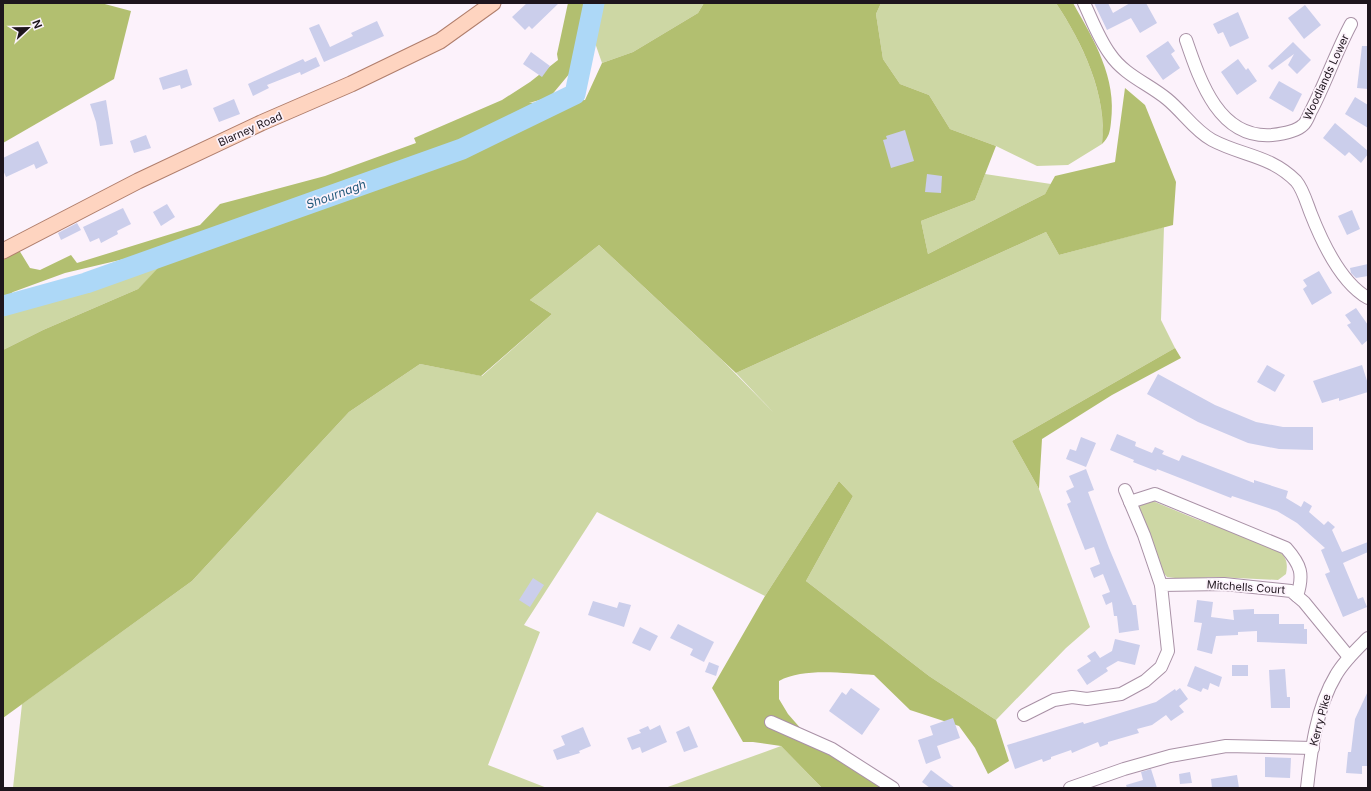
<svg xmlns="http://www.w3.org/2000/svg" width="1371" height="791" font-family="Inter,sans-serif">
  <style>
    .green { fill: #cdd7a4 }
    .forest { fill: #b2bf70 }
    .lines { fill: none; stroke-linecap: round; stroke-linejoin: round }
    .river { stroke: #add8f7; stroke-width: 21 }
    .building { fill: #cbceeb }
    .minor-casing { stroke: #a991a6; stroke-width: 14 }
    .major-casing { stroke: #b07e6c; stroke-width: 17 }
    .minor { stroke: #fff; stroke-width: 12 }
    .major { stroke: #fed4c0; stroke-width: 15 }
    .labels { text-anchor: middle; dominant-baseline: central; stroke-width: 3.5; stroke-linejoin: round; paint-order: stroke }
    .street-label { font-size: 11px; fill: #1e151d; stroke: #fcf2fb }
    .water-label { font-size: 12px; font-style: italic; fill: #245b7d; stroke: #fcf2fb }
  </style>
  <rect width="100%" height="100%" fill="#fcf2fb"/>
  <g class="green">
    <polygon points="603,3 704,3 698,13 633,52 602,63 594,40"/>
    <path d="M881,3h175c26,39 52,93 46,141l-34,21 -31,1 -41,-20 -46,-17 -21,-34 -29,-11 -17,-25 -7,-45z"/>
    <polygon points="985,174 1051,184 1045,194 928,254 921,221 975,200"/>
    <polygon points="1164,227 1161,320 1175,348 1012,441 1039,489 1090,627 1066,648 996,720 929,676 806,581 853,496 839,481 765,596 597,512 524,625 540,632 488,765 547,788 13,788 22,704 192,581 349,412 420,364 482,376 552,314 530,300 599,245 723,361 774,413 736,373 1046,232 1059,255"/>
    <polygon points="165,262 138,289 43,330 3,350 3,315 5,314"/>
    <path d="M1148,499l48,20 76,27c12,8 17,13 14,28l-8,6 -62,-3 -33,2 -16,-2 -8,-9 -21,-61 4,-5z"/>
    <polygon points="781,746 822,788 665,788"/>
  </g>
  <g class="forest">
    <polygon points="3,3 101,3 131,11 114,79 3,143"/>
    <polygon points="568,3 589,3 570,73 550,97 529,103 585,100 602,63 633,52 698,13 704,3 881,3 876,14 883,59 900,84 929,95 950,129 996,146 975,200 921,221 928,254 1045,194 1055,176 1115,162 1125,88 1145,105 1176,182 1173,225 1059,255 1046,232 736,373 599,245 530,300 552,314 481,376 420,364 349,412 192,581 3,718 3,350 43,330 138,289 179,246 65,273 13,292 3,299 3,260 19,250 30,268 40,270 71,255 77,263 200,225 220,204 325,176 416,143 414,138 502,100 530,82 558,60 557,54"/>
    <path d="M1056,3h17c21,37 44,75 38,119 -1,10 -2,15 -9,22 6,-48 -20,-102 -46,-141z"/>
    <polygon points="1175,348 1181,358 1112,395 1042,439 1039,489 1012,441"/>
    <path d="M839,481l14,15 -47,85 123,95 67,44 13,41 -21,13 -13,-26 -16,-22 -49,-16 -36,-35c-28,-1 -69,-8 -95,6v18l9,15 28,32 67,42h-61l-41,-42 -28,-4h-10l-31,-54 53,-92z"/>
  </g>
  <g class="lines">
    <polyline class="river" points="3,306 86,283 462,149 575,94 594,3"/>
  </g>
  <g class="building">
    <polygon points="527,3 559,3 532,29 529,26 525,30 512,17"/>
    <polygon points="1094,3 1108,3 1113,13 1130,3 1146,3 1157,23 1140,33 1131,18 1107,30"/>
    <polygon points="1305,5 1321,25 1304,39 1288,18"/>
    <polygon points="1238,12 1249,38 1230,47 1223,32 1218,34 1213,24"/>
    <polygon points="377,21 384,36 324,62 309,28 319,24 330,47 353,36 351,33"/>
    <polygon points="1168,41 1175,51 1171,54 1180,68 1163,80 1146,56"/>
    <polygon points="1293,42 1311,60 1297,74 1288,65 1294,54 1272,70 1268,66"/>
    <polygon points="1362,46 1368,46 1368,89 1357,88"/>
    <polygon points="531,52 550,66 542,77 523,64"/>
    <polygon points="316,57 320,66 301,75 300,72 267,85 269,88 253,96 248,84 303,59 305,62"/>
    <polygon points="1238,59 1246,70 1248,68 1257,81 1237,95 1221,72"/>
    <polygon points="187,69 192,85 181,89 180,85 163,90 159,78"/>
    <polygon points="1279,81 1302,94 1293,112 1269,98"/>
    <polygon points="1355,97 1368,105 1368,128 1345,114"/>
    <polygon points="234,99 240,114 219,122 213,108"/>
    <polygon points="106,100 113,144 100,146 96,122 90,104"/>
    <polygon points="1335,123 1368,151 1368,154 1361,163 1349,152 1345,156 1323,138"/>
    <polygon points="905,130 914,161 891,168 883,140 887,139 886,136"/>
    <polygon points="146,135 151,148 134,153 130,141"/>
    <polygon points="38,141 48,163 36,169 34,164 6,177 3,170 3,158"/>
    <polygon points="927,174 942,176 941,193 925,192"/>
    <polygon points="167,204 175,217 161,226 153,212"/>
    <polygon points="123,208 131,224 117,231 118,234 101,243 99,238 90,242 83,227"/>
    <polygon points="1352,210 1360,229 1347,235 1338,216"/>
    <polygon points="77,223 81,230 61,240 58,233"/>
    <polygon points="1368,264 1368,276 1356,278 1351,273 1350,268"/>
    <polygon points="1319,271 1332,293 1312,305 1303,289 1307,286 1303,280"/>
    <polygon points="1356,308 1368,325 1368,340 1362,345 1347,325 1351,323 1345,315"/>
    <polygon points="1267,365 1285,375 1275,392 1257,382"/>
    <polygon points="1362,365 1368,384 1368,392 1339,401 1339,398 1322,403 1313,381"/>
    <polygon points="1158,374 1215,405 1256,422 1283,427 1313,427 1313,450 1279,449 1248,443 1198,422 1147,394"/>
    <polygon points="1117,434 1136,442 1135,446 1152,453 1155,447 1164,451 1162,454 1179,461 1182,455 1254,483 1254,480 1288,491 1286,498 1301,507 1304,501 1312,506 1309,512 1324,525 1328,521 1335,527 1332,530 1342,552 1368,542 1368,552 1343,563 1358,599 1363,597 1367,607 1343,617 1325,574 1330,572 1321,550 1325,548 1297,523 1277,511 1232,496 1231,498 1157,469 1156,471 1133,462 1134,460 1110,450"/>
    <polygon points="1081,437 1096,443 1086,467 1066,459 1070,449 1076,451"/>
    <polygon points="1086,469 1094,490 1088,492 1109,548 1133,605 1136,605 1139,630 1119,633 1117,616 1114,616 1112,602 1106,605 1102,595 1110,592 1103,574 1094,578 1090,568 1100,564 1094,547 1085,550 1067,504 1071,502 1066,491 1074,487 1069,476"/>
    <polygon points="533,578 544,585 530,607 519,600"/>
    <polygon points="1197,600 1213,602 1211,617 1234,620 1233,610 1254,609 1254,614 1279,614 1279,624 1304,624 1304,629 1307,629 1307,644 1257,642 1257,631 1238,632 1238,635 1216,636 1212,654 1197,650 1202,623 1194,622"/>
    <polygon points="593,601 617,608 619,602 631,605 624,627 588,615"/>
    <polygon points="678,624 714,642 704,662 690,655 693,649 670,638"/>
    <polygon points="640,627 658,636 650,651 632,643"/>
    <polygon points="1115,639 1140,645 1135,665 1118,661 1106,668 1108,671 1087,685 1077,670 1091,661 1087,656 1095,651 1100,658 1112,651"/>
    <polygon points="709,662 719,666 716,676 705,672"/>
    <rect x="1232" y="665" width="16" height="11"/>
    <polygon points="1195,666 1222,677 1219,687 1210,683 1208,690 1203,688 1201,692 1187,686"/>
    <polygon points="1285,669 1287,697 1290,697 1290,708 1271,708 1269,670"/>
    <polygon points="851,688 880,709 862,735 829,711 842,692 846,695"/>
    <polygon points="1180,688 1188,699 1179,706 1184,712 1171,721 1166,715 1152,725 1137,729 1139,733 1108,742 1108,744 1100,747 1098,742 1072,753 1071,750 1051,757 1051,759 1043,762 1042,759 1015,769 1007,745 1083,722 1084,724 1156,702 1175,689 1176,691"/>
    <polygon points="1368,691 1368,766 1362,766 1362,774 1346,773 1348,752 1351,752 1355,719"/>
    <polygon points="953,718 960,738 937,746 941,758 926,764 918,740 933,735 930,726"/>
    <polygon points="660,725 667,742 642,753 640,747 632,750 627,738 641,733 639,730 648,726 650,730"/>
    <polygon points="689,726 698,747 684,752 676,732"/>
    <polygon points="583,727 591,746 579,751 580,753 557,760 553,750 565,745 561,736"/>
    <polygon points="1265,757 1291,758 1290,778 1265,777"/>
    <polygon points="1151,769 1157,788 1127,788 1126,785 1143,780 1141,772"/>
    <polygon points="931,770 955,788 930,788 922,782"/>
    <polygon points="1190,772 1192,783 1180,784 1179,774"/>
    <polygon points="1237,775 1239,788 1212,788 1211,779"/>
  </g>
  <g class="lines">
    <defs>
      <g id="minor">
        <path d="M1084,3c8,17 15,36 26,51 14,21 39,30 57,45 16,13 27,31 45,41 30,16 58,15 84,41 7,8 11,23 15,33 11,28 30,69 57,84"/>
        <path d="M1186,40c14,41 33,99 86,95 9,-1 24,-3 31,-10 4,-3 6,-11 9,-16 14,-27 24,-57 39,-85"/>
        <polyline points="1125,490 1144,535 1161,585"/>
        <path d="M1130,502l25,-8 131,54c15,17 18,26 11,48"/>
        <polyline points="1024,715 1054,700 1072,697 1087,699 1121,694 1145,681 1161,667 1168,651 1161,585 1224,584 1291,591 1304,602 1349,657"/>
        <polyline points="771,722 832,749 893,788"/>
        <polyline points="1070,788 1124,769 1170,756 1226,746 1313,748"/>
        <path d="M1307,788c4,-37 9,-80 29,-113 8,-14 20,-25 32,-37"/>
      </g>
      <polyline id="major" points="3,251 138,181 261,123 351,84 440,41 493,3"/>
    </defs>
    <use href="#minor" class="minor-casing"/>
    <use href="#major" class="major-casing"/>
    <use href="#minor" class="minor"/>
    <use href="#major" class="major"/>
  </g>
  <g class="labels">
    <g class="street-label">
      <text transform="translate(1326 77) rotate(-65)">Woodlands Lower</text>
      <text transform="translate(250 129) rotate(-24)">Blarney Road</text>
      <text transform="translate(1246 587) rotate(4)">Mitchells Court</text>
      <text transform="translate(1320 720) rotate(-75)">Kerry Pike</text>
    </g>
    <g class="water-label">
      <text transform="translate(336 194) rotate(-20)">Shournagh</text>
    </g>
  </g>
  <rect width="1371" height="791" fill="none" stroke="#1e151d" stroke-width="8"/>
  <g transform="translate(28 28) rotate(68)" stroke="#fcf2fb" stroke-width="3" paint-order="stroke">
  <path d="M0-3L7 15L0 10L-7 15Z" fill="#1e151d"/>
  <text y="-6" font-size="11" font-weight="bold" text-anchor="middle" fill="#1e151d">N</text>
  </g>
</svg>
